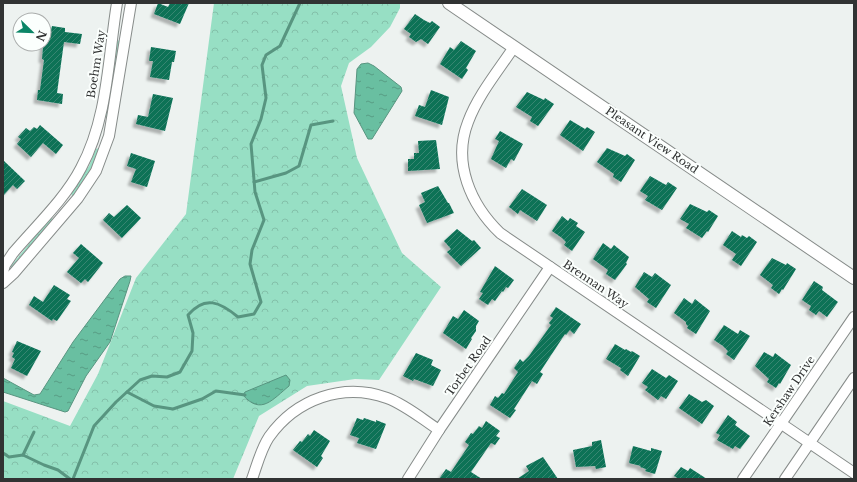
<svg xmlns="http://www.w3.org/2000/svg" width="857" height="482" font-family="'Libre Baskerville',serif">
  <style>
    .grass { fill: url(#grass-tufts) }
    .forest { fill: url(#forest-crowns) }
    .water { fill: url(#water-ripples); stroke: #589580 }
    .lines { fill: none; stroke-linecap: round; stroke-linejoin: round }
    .stream { stroke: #589580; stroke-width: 3 }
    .building { fill: url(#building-hatch); filter: url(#shadow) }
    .minor-casing { stroke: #878c8a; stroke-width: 12 }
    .tertiary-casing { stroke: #878c8a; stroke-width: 14 }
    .minor { stroke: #fff; stroke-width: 10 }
    .tertiary { stroke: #fff; stroke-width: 12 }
    .labels { text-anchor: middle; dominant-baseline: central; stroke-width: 4; stroke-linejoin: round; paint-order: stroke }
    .street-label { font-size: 11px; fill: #313333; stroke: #fbfffd }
  </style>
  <defs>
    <pattern id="grass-tufts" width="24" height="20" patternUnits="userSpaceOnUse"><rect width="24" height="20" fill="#97dfc4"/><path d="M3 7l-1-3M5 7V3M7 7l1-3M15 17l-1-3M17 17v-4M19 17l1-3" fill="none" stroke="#83c0a9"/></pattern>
    <pattern id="forest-crowns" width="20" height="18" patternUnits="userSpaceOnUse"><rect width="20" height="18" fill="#97dfc4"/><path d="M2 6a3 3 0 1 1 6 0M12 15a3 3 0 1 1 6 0" fill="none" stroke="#83c0a9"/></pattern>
    <pattern id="water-ripples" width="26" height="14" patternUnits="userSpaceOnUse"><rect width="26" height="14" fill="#69bfa1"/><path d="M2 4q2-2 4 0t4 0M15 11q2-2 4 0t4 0" fill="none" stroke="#579c84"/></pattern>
    <pattern id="building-hatch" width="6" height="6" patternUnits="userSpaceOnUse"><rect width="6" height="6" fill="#0a7257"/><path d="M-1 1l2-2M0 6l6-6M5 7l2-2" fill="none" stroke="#388672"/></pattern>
    <filter id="shadow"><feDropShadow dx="-3.5" dy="3.5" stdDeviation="1" flood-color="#0004"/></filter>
  </defs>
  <rect width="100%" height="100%" fill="#edf2f0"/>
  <g class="grass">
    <polygon points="119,40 120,40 107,118 105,116 117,42"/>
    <polygon points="99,148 91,171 73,196 72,196 71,193 89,166 96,149"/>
    <polygon points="50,218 54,219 11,268 11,266"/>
  </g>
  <polygon class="forest" points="214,3 400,3 400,8 390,27 371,47 349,63 341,86 357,158 402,253 441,287 379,380 355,379 307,386 259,416 233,479 3,479 3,401 70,426 98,374 136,278 186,214"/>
  <g class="water">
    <polygon points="368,63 374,66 401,87 402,91 372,139 368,139 354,113 357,69 361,64"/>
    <polygon points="125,276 131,276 130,281 110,342 86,376 68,411 65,412 3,392 3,378 34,395 40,394 73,342 120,279"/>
    <path d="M286,375l4,5 -1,6c-16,13 -28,30 -46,9l2,-3z"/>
  </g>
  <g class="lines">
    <g class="stream">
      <polyline points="254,182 286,173 299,166 311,125 333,121"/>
      <polyline points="127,392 154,406 173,409 202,399 216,391 245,395"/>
      <polyline points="3,453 9,457 23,455 44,465 58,470 70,479"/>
      <polyline points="23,455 34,432"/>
      <path d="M73,479l21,-53 22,-24 24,-22 12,-4 15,1 13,-5 12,-21 1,-18 -5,-18c17,-20 32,-13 50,2l16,-3 7,-12 -11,-38 2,-14 12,-30 -9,-28 -4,-48 10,-25 5,-21 -4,-33 4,-10 14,-9 20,-43"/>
    </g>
  </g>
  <g class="building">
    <polygon points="158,3 168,7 170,3 189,3 180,24 154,14"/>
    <polygon points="415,14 424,20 430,23 432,21 440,27 428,44 421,39 416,42 409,37 411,34 404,29"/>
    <polygon points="52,26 65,28 65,32 82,34 80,44 64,42 57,93 63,94 62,104 37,100 38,90 40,90 44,60 42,59 44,37 46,37 47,30 51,30"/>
    <polygon points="461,41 476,51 466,68 468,70 462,79 440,64 450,47 454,50"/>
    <polygon points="151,47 176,51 174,62 172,62 169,80 150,77 153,61 149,61"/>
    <polygon points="431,90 449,97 442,125 415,116 419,105 425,107"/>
    <polygon points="527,92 544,100 545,98 554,104 538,126 530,121 532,117 516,107"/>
    <polygon points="153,94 173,98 165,131 136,124 138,115 148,117"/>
    <polygon points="570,120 585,129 587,127 595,132 583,151 560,135"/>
    <polygon points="40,125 63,145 56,154 43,143 31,157 17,144 21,139 18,137 26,128 30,131 34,127 37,129"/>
    <polygon points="500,131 523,144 514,161 511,159 506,168 491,159 499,141 495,139"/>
    <polygon points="436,140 440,169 408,171 408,159 414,159 414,153 419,153 418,141"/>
    <polygon points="607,148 625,156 627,154 635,160 621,182 613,177 614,174 597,162"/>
    <polygon points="131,153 155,161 147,187 131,182 136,169 127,166"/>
    <polygon points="3,160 25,181 17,189 13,185 3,196"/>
    <polygon points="650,176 666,185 668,182 677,188 662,210 645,200 648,196 640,191"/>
    <polygon points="438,186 448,203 449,203 454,213 427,223 419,205 425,202 421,193"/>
    <polygon points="522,189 547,205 537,221 520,210 518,214 509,207"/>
    <polygon points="690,204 707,212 709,210 718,216 708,232 707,231 702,238 686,228 689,224 680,219"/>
    <polygon points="127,205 141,218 122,238 103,220 109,213 114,217"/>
    <polygon points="562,216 568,221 570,218 578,223 576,226 585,232 572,251 564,245 566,242 562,238 552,231"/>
    <polygon points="457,229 472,241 474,240 481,248 461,266 447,252 451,249 444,241"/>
    <polygon points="732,231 741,237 742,235 747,238 749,236 757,242 741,266 732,260 736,254 723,245"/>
    <polygon points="603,243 611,249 614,245 629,257 626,263 627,264 615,280 606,274 608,270 593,259"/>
    <polygon points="81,244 103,263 88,282 85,279 81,283 67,272 79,258 73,253"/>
    <polygon points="772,258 786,265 787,263 796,269 783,290 782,289 779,294 771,288 773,285 760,275"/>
    <polygon points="495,266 514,280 508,288 506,287 503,292 502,291 495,301 492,299 488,305 479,299 483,293 480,292"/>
    <polygon points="644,272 652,277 655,273 671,285 656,308 647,302 649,299 635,287"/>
    <polygon points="814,281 823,287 822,290 838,302 827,317 819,311 816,315 809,310 811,306 802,300"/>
    <polygon points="54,285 70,295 67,299 71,301 57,321 53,319 52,321 29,305 34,296 43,302"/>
    <polygon points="684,298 692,304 695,299 710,311 696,334 687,328 688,326 686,324 686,322 674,313"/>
    <polygon points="556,307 581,324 574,334 570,330 566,335 565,334 540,372 543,374 537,384 532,381 514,409 516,410 510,418 490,405 495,396 498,398 502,393 504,394 518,372 514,368 520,359 523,362 529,356 551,325 549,323 553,318 550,316"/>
    <polygon points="464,310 479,321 476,326 476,331 471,338 472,339 466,349 443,333 453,316 458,319"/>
    <polygon points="724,325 738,334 740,330 750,336 734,360 726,354 728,351 723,346 714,340"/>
    <polygon points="17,341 41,351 27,376 11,368 15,359 12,357 14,353 12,352"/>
    <polygon points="615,344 625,350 626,349 631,352 632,351 640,356 628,376 620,370 621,368 606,359"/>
    <polygon points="764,352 773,357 775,353 791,365 780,384 779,383 776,388 767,382 769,379 755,366"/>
    <polygon points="416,353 433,360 431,365 441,370 433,386 414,379 413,381 403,376"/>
    <polygon points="652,369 666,378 669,375 678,381 666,399 661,396 658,400 645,390 648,387 642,383"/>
    <polygon points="689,394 702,402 706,400 714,406 702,424 679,408"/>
    <polygon points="728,415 737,422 735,425 750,436 740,449 735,446 733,449 717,440 720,435 716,433"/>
    <polygon points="357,418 363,420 364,418 376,422 376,420 386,424 376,449 357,443 359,438 350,435"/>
    <polygon points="486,421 500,431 496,436 500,438 495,445 491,443 471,472 482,479 439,479 446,469 451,472 469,445 465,442 471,433 473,434 479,426 482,428"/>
    <polygon points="314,430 330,441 321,456 323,458 317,467 293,450 300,441 302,442 308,434 310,436"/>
    <polygon points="601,440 606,467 596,469 595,466 576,467 573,450 592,446 592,442"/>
    <polygon points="633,446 651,451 651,448 662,451 655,474 645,471 646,469 640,467 641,466 629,463"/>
    <polygon points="543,457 558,479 517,479 529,471 526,466"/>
    <polygon points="681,467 688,471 690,468 707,479 679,479 674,476"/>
  </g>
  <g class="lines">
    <defs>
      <g id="minor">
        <path d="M514,47c-16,24 -36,48 -46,75 -16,41 3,83 32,111l354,240"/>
        <path d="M3,272l2,-7 8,-12c22,-26 52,-54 68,-85 27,-50 27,-110 36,-165"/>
        <polyline points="3,283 14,273 78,198 96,171 109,136 131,3"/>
        <path d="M252,479c5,-14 9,-30 17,-42 27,-38 74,-55 118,-39 19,7 35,21 52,32"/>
        <polyline points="408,479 439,430 550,267"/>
        <polyline points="743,479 854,317"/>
        <polyline points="785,479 854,378"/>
      </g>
      <polyline id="tertiary" points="449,3 854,278"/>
    </defs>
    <use href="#minor" class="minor-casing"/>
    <use href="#tertiary" class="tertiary-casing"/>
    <use href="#minor" class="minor"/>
    <use href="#tertiary" class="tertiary"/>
  </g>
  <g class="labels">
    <g class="street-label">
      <text transform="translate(96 64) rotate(-81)">Boehm Way</text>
      <text transform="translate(652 140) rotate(34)">Pleasant View Road</text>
      <text transform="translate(596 284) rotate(34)">Brennan Way</text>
      <text transform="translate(468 366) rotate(-55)">Torbet Road</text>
      <text transform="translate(789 391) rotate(-56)">Kershaw Drive</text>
    </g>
  </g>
  <rect width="857" height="482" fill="none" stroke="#313333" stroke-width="8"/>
  <g transform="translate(32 32) rotate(113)"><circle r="19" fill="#fbfffd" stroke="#aaadac"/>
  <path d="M0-3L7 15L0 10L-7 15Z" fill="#0a8566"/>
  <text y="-6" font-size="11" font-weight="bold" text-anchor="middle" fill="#313333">N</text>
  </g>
</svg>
